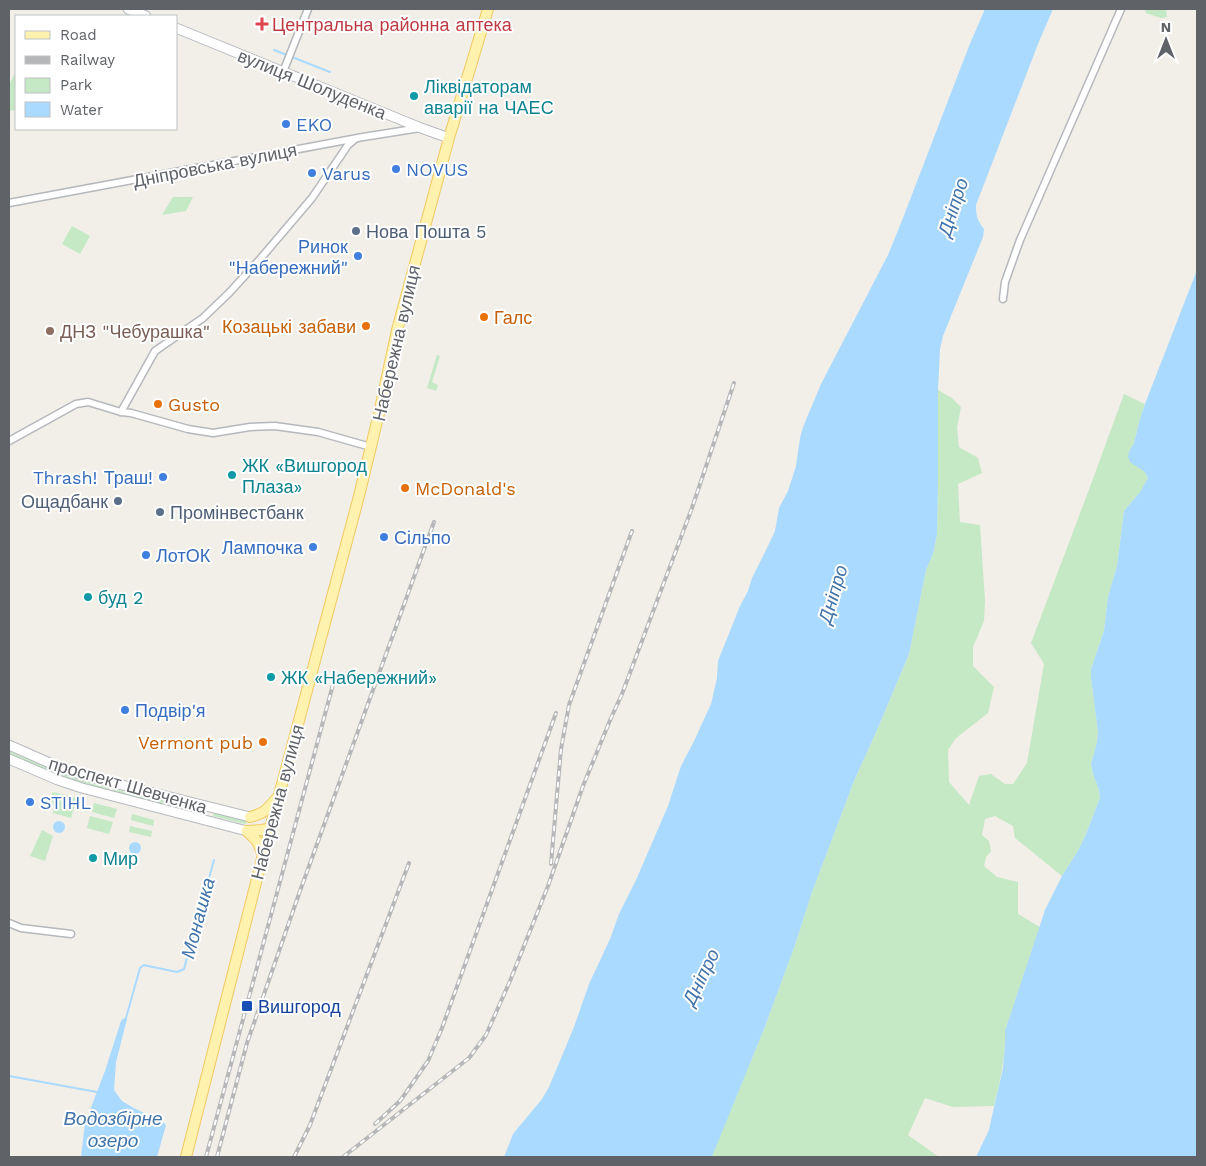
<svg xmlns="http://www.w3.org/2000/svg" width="1206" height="1166" font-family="'Work Sans',sans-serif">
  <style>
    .green { fill: #c5e8c5 }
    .water { fill: #aadaff }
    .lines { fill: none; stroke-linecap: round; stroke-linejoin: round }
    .stream { stroke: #aadaff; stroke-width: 2 }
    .street-casing { stroke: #b5b8bc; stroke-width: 9 }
    .secondary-casing { stroke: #b6babf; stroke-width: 11 }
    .primary-casing { stroke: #f2c960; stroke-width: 12 }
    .street { stroke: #fff; stroke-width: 6 }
    .secondary { stroke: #fff; stroke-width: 9 }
    .primary { stroke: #fff2af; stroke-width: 10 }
    .rail-casing { stroke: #b6b7b8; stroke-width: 4 }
    .rail { stroke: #fff; stroke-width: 2; stroke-dasharray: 5.5; stroke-linecap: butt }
    .health-dot { fill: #e0444e; stroke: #fff; stroke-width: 2 }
    .culture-dot { fill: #0f9aa8; stroke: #fff; stroke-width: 2 }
    .shop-dot { fill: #3f7fe0; stroke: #fff; stroke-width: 2 }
    .service-dot { fill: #5c6f8a; stroke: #fff; stroke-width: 2 }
    .food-dot { fill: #e8710a; stroke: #fff; stroke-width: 2 }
    .education-dot { fill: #8d6e63; stroke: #fff; stroke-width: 2 }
    .transit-dot { fill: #1a4fb4; stroke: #fff; stroke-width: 2 }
    .labels { text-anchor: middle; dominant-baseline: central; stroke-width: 4; stroke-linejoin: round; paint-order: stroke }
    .health-label { font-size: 18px; fill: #be3a42; stroke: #fff; text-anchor: start }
    .street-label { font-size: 18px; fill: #5f6368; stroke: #fff }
    .culture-label { font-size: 18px; fill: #0d838f; stroke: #fff; text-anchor: start }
    .shop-label { font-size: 18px; fill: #366cbe; stroke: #fff; text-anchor: start }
    .service-label { font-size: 18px; fill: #4e5e75; stroke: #fff; text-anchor: start }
    .food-label { font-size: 18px; fill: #c56008; stroke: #fff; text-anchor: start }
    .education-label { font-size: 18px; fill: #785e54; stroke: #fff; text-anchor: start }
    .transit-label { font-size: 18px; fill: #164399; stroke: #fff; text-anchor: start }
    .water-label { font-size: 19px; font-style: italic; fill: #4174aa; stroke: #fff }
  </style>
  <rect width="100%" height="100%" fill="#f1efe8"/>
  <g class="green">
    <polygon points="1145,9 1166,9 1167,17 1161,18 1146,13"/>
    <polygon points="15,73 16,110 9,111 9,85"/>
    <polygon points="173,197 193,197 186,211 162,215"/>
    <polygon points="72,226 90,236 80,254 62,244"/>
    <polygon points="437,355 440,356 432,382 438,385 436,391 427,388"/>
    <path d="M938,390l14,8 9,9 -4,21 2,19 19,11 4,15 -24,11 2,38 20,3 5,75 -1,21 -11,26v19l21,21 -6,26 -32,25 -8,12 1,32 20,23 10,-29 12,-2 14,10h8l14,-21 17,-99 -13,-21 59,-156 34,-93 21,10 -5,15 -6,24 -5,9 2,10 14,10 3,6 -8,14 -16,19 -7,55 -9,31 -4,34 -13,38v9l7,54 -1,10 -6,22 2,10 6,16 1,8 -14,36 -7,15 -17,27 -47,-38 -2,-12 -18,-10 -10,3 -3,16 7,6 2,10 -5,6 -2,9 13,11 21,5v32l22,13 -35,104c1,26 -5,50 -11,75l-41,1 -28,-9 -17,37 31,22h-228l53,-128 31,-84 17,-53 42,-111 23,-51 32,-76 17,-84 7,-16 4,-20 1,-51z"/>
    <path d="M9,751c33,15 65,29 100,37v3c-35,-8 -68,-21 -100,-36z"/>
    <polygon points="113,789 203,810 205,812 203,814 112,792"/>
    <polygon points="53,792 77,798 71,818 53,813 54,807 50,797"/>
    <polygon points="94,803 117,809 114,818 92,812"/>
    <polygon points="214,813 246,820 247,823 245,824 213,816"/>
    <polygon points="132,814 154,820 153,826 131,820"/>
    <polygon points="90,816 113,822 109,834 87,828"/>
    <polygon points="130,826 152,831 151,837 129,832"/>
    <polygon points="42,830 53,836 45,861 30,856"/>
  </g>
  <g class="water">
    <path d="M985,9h68l-15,35 -62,161c0,11 1,15 8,24l-1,8 -40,99 -3,13 -2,41v93l-1,51 -4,20 -7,16 -17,84 -32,76 -23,51 -42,111 -17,53 -31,84 -51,125 -2,3h-207l9,-23 29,-35 7,-12 25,-60 15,-43 21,-45 9,-25 17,-34 32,-74 13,-40 14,-27 16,-35 6,-26 1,-17 22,-55 8,-15 4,-13 15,-30 8,-17 4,-23 9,-17 8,-25 4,-28 3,-11 18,-43 67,-129 15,-37 66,-172z"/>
    <polygon points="1197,270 1197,1157 976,1157 989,1130 992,1116 1003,1068 1005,1044 1005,1031 1045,910 1062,876 1079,849 1086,834 1100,798 1099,790 1093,774 1091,764 1097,742 1098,732 1091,678 1091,669 1104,631 1108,597 1117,566 1124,511 1140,492 1148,478 1145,472 1130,462 1128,457 1129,452 1134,443 1140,419 1145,404"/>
    <circle cx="59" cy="827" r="6"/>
    <circle cx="135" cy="848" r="6"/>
    <polygon points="124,1018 127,1019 116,1062 114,1090 122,1101 132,1107 164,1123 166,1125 157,1157 81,1157 85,1123 105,1071 121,1021"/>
  </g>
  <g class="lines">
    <g class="stream">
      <polyline points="274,50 330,72"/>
      <polyline points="126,1018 140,968 144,965 148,966 177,972 184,969 214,860"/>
      <polyline points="9,1076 97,1092"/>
    </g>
    <defs>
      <g id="street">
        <polyline points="283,72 308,9"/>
        <polyline points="9,203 363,137 420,128"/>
        <polyline points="1003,299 1005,282 1020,240 1121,9"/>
        <polyline points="121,412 155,351 203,318 229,293 261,258 312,198 348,145 355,139"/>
        <polyline points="9,441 76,404 88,402 121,412 131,413 188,429 213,433 250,427 275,426 318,432 371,447"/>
        <polyline points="9,923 21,928 71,934"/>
      </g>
      <g id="secondary">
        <polyline points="128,9 146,16"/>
        <polyline points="176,28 421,128 449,138"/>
        <polyline points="9,745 61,768 86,776 250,817"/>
        <polyline points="9,759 58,780 82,788 247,831"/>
      </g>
      <g id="primary">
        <path d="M250,817c13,-3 17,-7 26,-18"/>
        <polyline points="247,831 257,841 263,855"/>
        <polyline points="247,831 262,830 270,828"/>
        <polyline points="186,1157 263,855 359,496 380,409 397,330 449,138 488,9"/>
      </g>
    </defs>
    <use href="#street" class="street-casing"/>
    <use href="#secondary" class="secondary-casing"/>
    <use href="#primary" class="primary-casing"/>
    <use href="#street" class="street"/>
    <use href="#secondary" class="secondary"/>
    <use href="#primary" class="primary"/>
    <defs>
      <g id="rail">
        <polyline points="551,864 561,749 569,705 582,669 632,531"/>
        <polyline points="375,1124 400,1101 428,1061 442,1028 556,713"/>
        <polyline points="206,1157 335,677"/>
        <polyline points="217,1157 247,1043 300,891 434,522"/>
        <polyline points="294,1157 310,1125 409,863"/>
        <polyline points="343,1157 469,1058 486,1035 510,981 548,886 583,786 611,718 622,694 692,508 734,383"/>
      </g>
    </defs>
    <use href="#rail" class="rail-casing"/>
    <use href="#rail" class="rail"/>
  </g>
  <path class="health-dot" d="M259.5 16.5h5v5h5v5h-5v5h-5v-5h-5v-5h5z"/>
  <g class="culture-dot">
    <circle cx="414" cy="96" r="5"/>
    <circle cx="232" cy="475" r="5"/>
    <circle cx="88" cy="597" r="5"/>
    <circle cx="271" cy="677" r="5"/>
    <circle cx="93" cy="858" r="5"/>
  </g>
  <g class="shop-dot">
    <circle cx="286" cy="124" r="5"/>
    <circle cx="396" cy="169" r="5"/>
    <circle cx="312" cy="173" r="5"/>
    <circle cx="358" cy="256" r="5"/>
    <circle cx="163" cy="477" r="5"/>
    <circle cx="384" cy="537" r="5"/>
    <circle cx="313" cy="547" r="5"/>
    <circle cx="146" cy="555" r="5"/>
    <circle cx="125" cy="710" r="5"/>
    <circle cx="30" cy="802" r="5"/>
  </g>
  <g class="service-dot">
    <circle cx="356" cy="231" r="5"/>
    <circle cx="118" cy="501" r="5"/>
    <circle cx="160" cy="512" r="5"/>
  </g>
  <g class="food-dot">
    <circle cx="484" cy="317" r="5"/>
    <circle cx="366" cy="326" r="5"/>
    <circle cx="158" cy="404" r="5"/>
    <circle cx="405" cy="488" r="5"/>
    <circle cx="263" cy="742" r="5"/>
  </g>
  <circle class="education-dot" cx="50" cy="331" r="5"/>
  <rect class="transit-dot" x="241" y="1000" width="12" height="12" rx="2.5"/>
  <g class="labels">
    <g class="health-label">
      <text x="272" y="24">Центральна районна аптека</text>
    </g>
    <g class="street-label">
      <text transform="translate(312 84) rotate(22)">вулиця Шолуденка</text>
      <text transform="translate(215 165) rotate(-11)">Дніпровська вулиця</text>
      <text transform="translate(396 343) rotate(-77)">Набережна вулиця</text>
      <text transform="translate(128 785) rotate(16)">проспект Шевченка</text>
      <text transform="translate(277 802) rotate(-75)">Набережна вулиця</text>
    </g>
    <g class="culture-label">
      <text x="424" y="86">Ліквідаторам<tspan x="424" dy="21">аварії на ЧАЕС</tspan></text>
      <text x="242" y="465">ЖК «Вишгород<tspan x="242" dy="21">Плаза»</tspan></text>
      <text x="98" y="597">буд 2</text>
      <text x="281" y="677">ЖК «Набережний»</text>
      <text x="103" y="858">Мир</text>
    </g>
    <g class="shop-label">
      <text x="296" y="124">EKO</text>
      <text x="406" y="169">NOVUS</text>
      <text x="322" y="173">Varus</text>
      <text x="348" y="246" text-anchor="end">Ринок<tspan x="348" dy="21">"Набережний"</tspan></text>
      <text x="153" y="477" text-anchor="end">Thrash! Траш!</text>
      <text x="394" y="537">Сільпо</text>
      <text x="303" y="547" text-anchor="end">Лампочка</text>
      <text x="156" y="555">ЛотОК</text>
      <text x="135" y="710">Подвір'я</text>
      <text x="40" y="802">STIHL</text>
    </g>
    <g class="service-label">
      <text x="366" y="231">Нова Пошта 5</text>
      <text x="108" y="501" text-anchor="end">Ощадбанк</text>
      <text x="170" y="512">Промінвестбанк</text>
    </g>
    <g class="food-label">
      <text x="494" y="317">Галс</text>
      <text x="356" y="326" text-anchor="end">Козацькі забави</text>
      <text x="168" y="404">Gusto</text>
      <text x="415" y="488">McDonald's</text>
      <text x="253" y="742" text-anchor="end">Vermont pub</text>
    </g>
    <g class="education-label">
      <text x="60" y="331">ДНЗ "Чебурашка"</text>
    </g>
    <g class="transit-label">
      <text x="258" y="1006">Вишгород</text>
    </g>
    <g class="water-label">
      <text transform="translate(953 207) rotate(-72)">Дніпро</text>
      <text transform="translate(833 594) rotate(-73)">Дніпро</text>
      <text transform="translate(198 918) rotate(-75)">Монашка</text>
      <text transform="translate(701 977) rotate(-64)">Дніпро</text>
      <text x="113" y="1118">Водозбірне<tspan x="113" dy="22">озеро</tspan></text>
    </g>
  </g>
  <rect width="1206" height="1166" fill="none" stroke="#5f6368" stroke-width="20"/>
  <rect x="15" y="15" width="162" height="115" fill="#ffffff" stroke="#bfc1c3"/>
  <rect x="25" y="31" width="25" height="8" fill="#fff2af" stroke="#bfc1c3"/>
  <text x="60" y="40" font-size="15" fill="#5f6368">Road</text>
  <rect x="25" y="56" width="25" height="8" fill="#b6b7b8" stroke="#bfc1c3"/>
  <text x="60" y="65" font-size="15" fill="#5f6368">Railway</text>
  <rect x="25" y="78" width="25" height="15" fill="#c5e8c5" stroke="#bfc1c3"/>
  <text x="60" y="90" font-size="15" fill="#5f6368">Park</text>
  <rect x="25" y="102" width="25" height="15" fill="#aadaff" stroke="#bfc1c3"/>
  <text x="60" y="115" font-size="15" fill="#5f6368">Water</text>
  <g transform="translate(1166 40)" stroke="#ffffff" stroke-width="4" paint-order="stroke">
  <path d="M0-4L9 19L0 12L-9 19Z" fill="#5f6368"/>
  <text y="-8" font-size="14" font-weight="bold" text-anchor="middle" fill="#5f6368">N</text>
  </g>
</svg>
